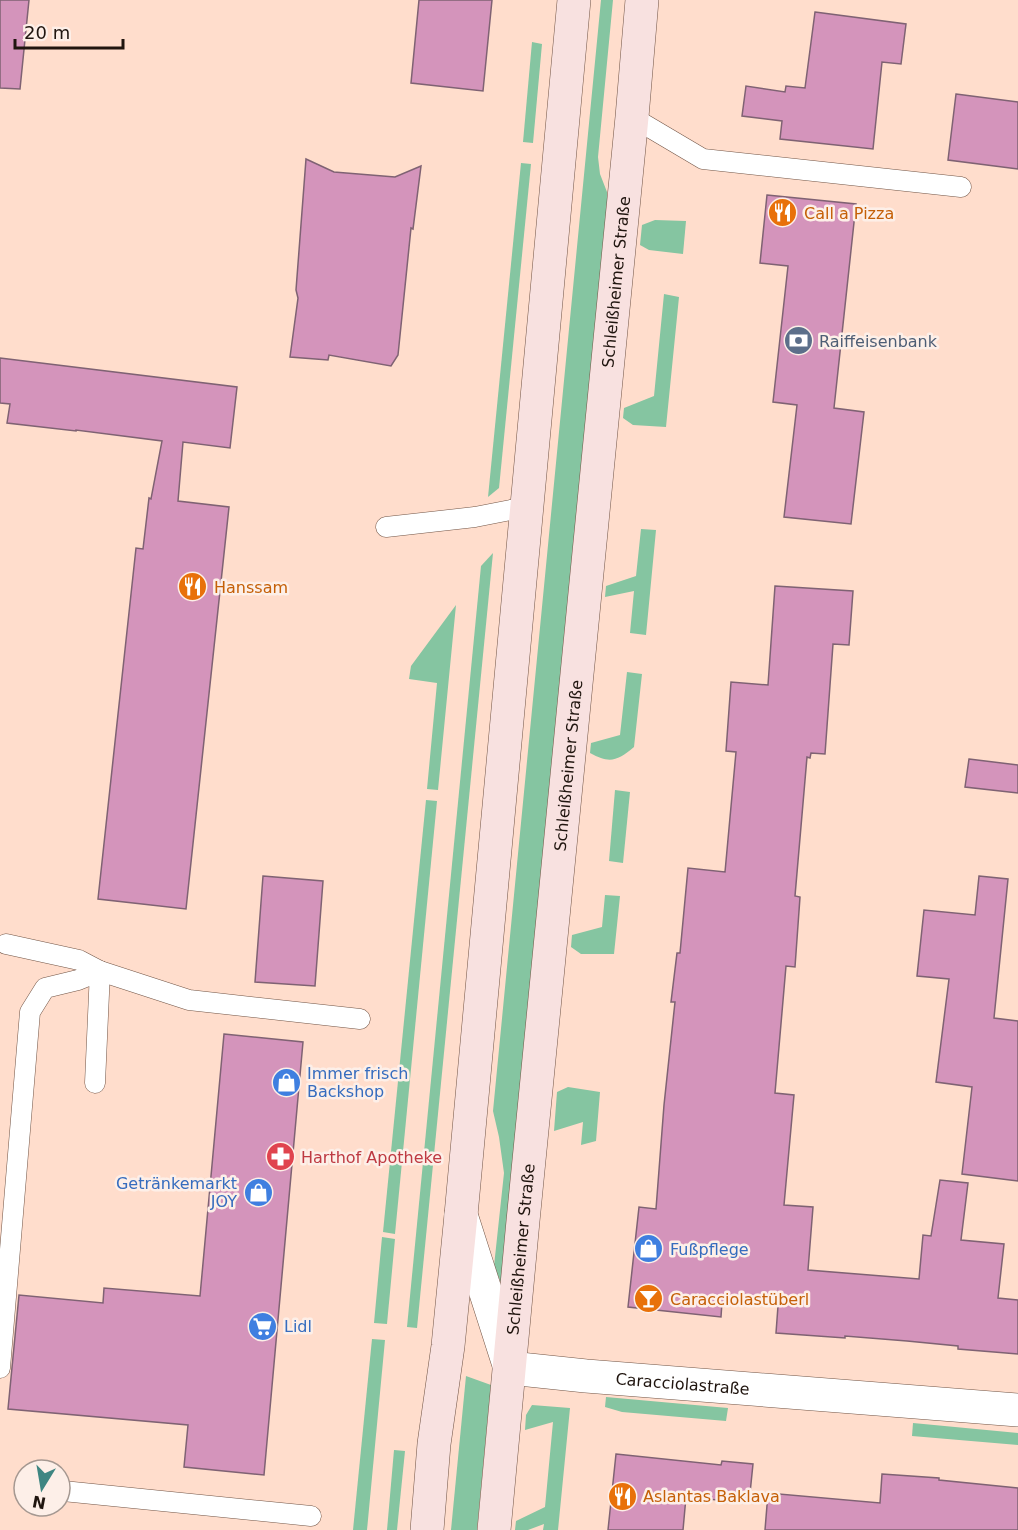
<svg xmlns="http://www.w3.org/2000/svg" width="1018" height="1530" font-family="'DejaVu Sans',sans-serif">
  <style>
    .green { fill: #85c5a1 }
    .building { fill: #d494bb; stroke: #7f6273; stroke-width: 1.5 }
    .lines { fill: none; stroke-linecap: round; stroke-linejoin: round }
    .lane-casing { stroke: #725546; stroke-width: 21 }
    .street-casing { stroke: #725546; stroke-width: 34 }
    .secondary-casing { stroke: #725546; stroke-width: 34 }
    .lane { stroke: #fff; stroke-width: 20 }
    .street { stroke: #fff; stroke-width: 33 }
    .secondary { stroke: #f8e1e0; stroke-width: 33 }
    .labels { text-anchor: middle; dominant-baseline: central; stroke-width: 5; stroke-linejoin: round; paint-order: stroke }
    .food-label { font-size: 16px; fill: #c56008; stroke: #fdefe8; text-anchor: start }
    .street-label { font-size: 16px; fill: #20150f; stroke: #fdefe8 }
    .service-label { font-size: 16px; fill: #4e5e75; stroke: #fdefe8; text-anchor: start }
    .shop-label { font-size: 16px; fill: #366cbe; stroke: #fdefe8; text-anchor: start }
    .health-label { font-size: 16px; fill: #be3a42; stroke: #fdefe8; text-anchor: start }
  </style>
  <rect width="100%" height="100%" fill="#fdc"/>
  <g class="green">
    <polygon points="601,0 613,0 598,157 600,174 607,192 607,209 501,1283 494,1266 504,1173 499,1137 493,1111"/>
    <polygon points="532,42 542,44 533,143 523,142"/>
    <polygon points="521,163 531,164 499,488 488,497"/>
    <polygon points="655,220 686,221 683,254 649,250 640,245 642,225"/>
    <polygon points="664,294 679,297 666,427 633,425 623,418 624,408 654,396"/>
    <polygon points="641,529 656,530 646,635 630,633 634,591 605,597 606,586 636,576"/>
    <polygon points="493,553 417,1328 407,1327 481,566"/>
    <polygon points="456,605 438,790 427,789 437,683 409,679 411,666"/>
    <path d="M627,672l15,2 -8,73c-17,14 -24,17 -44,6l1,-10 29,-8z"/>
    <polygon points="615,790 630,792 623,863 609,861"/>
    <polygon points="426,800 437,801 395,1234 383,1232"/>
    <polygon points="605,895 620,896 614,954 581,954 571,947 572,935 602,927"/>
    <polygon points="568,1087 600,1092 596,1141 581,1145 583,1122 554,1131 557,1092"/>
    <polygon points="382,1237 395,1239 387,1324 374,1323"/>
    <polygon points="372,1339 385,1340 367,1530 353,1530"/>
    <polygon points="466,1376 491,1385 477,1530 451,1530"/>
    <polygon points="606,1397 728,1408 726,1421 622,1412 605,1407"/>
    <polygon points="532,1405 570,1408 558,1530 543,1530 544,1524 528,1530 515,1530 516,1521 545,1507 553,1422 525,1430 526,1415"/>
    <polygon points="913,1423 1018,1433 1018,1445 912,1436"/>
    <polygon points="394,1450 405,1451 397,1530 387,1530"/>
  </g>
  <g class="building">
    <polygon points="0,0 29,0 20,89 0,88"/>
    <polygon points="419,0 492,0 483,91 411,83"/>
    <polygon points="815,12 906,24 901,64 882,62 873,149 780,139 782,121 742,116 746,86 785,92 786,86 805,88"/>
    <polygon points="956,94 1018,102 1018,169 948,160"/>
    <polygon points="306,159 334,172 395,177 421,166 413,229 411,228 398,355 391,366 329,355 328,360 290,357 298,298 296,290"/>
    <polygon points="767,195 856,204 834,408 864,412 851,524 784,517 797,405 773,402 788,266 760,263"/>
    <polygon points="0,358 237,387 230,448 183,442 178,501 229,507 186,909 98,899 136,548 143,549 149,498 151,499 162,441 76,430 76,431 7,423 10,404 0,403"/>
    <polygon points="775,586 853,591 849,645 833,644 825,754 811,753 810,758 807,757 795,896 800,897 795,967 786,966 775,1093 794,1095 784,1205 813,1207 808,1270 919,1279 923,1235 931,1236 940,1180 968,1183 961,1240 1004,1244 998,1298 1018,1300 1018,1354 958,1349 958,1346 907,1341 845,1336 845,1338 776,1333 778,1306 722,1302 721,1317 628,1307 639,1207 656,1209 664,1105 675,1002 671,1002 677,953 680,953 688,868 725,872 736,752 726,751 731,682 768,685"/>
    <polygon points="969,759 1018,765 1018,793 965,787"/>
    <polygon points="263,876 323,881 315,986 255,982"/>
    <polygon points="979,876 1008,879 994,1018 1018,1021 1018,1181 962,1174 972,1087 936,1082 949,979 917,976 924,910 975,915"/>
    <polygon points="224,1034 303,1042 264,1475 184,1467 188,1425 8,1409 19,1295 103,1303 104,1288 200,1296"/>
    <polygon points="616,1454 721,1465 722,1461 753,1464 749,1503 686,1497 683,1530 608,1530"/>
    <polygon points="882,1474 939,1478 939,1480 1018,1488 1018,1530 765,1530 768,1493 880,1503"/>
  </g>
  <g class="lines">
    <defs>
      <g id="lane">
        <polyline points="632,117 703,159 961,187"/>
        <polyline points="386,527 475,517 526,507"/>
        <polyline points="6,944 79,960 100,971 189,1000 360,1019"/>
        <polyline points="0,1368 30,1012 45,988 78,980 100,971 95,1083"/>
        <polyline points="63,1491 311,1516"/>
      </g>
      <g id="street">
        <path id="s1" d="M461,1215l49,153 76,8 432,34"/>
      </g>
      <g id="secondary">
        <polyline points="427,1530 434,1444 448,1346 461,1215 574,0"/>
        <path id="s2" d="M494,1530l29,-309 109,-1104 10,-117"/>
      </g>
    </defs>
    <use href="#lane" class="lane-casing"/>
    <use href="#street" class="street-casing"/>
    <use href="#secondary" class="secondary-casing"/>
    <use href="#lane" class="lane"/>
    <use href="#street" class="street"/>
    <use href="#secondary" class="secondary"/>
  </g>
  <defs>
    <symbol id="restaurant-disc" viewBox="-11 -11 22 22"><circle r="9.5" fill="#e8710a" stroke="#fdefe8"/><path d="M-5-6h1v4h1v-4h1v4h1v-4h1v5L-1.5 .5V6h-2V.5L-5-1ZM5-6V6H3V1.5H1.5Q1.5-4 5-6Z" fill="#fff"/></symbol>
    <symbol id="bank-disc" viewBox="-11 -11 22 22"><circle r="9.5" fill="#5c6f8a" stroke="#fdefe8"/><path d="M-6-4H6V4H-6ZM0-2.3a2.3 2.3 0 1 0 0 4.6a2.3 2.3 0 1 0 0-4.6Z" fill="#fff"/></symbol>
    <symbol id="shop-disc" viewBox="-11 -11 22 22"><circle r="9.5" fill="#3f7fe0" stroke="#fdefe8"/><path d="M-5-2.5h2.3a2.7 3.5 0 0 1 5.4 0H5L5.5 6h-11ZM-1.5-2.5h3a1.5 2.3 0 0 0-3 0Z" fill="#fff"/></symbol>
    <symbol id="pharmacy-disc" viewBox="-11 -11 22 22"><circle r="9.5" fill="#e0444e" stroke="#fdefe8"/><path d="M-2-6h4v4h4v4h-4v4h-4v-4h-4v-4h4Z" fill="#fff"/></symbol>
    <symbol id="bar-disc" viewBox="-11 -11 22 22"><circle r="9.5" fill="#e8710a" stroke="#fdefe8"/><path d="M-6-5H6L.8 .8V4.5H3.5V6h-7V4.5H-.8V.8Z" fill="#fff"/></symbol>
    <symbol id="supermarket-disc" viewBox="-11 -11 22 22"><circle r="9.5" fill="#3f7fe0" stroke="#fdefe8"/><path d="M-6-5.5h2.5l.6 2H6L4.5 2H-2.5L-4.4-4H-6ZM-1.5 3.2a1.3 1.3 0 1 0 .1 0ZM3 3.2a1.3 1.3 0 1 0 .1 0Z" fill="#fff"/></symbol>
  </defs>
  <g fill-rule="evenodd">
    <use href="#restaurant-disc" x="766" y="196" width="33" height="33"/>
    <use href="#bank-disc" x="782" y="324" width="33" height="33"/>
    <use href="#restaurant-disc" x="176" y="570" width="33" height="33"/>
    <use href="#shop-disc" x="270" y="1066" width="33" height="33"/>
    <use href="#pharmacy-disc" x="264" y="1140" width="33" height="33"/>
    <use href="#shop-disc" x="242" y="1176" width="33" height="33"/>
    <use href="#shop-disc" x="632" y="1232" width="33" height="33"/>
    <use href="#bar-disc" x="632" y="1282" width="33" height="33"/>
    <use href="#supermarket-disc" x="246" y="1310" width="33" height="33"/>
    <use href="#restaurant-disc" x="606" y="1480" width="33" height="33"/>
  </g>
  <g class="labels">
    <g class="food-label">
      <text x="804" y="213">Call a Pizza</text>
      <text x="214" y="587">Hanssam</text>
      <text x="670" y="1299">Caracciolastüberl</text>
      <text x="643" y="1496">Aslantas Baklava</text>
    </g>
    <g class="street-label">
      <text stroke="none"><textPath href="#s2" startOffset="1254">Schleißheimer Straße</textPath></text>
      <text stroke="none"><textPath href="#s2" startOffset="768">Schleißheimer Straße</textPath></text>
      <text stroke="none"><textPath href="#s2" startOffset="282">Schleißheimer Straße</textPath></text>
      <text stroke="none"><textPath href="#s1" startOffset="334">Caracciolastraße</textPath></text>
    </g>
    <g class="service-label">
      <text x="819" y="341">Raiffeisenbank</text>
    </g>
    <g class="shop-label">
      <text x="307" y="1073">Immer frisch<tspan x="307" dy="18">Backshop</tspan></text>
      <text x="237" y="1183" text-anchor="end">Getränkemarkt<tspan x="237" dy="18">JOY</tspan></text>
      <text x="670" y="1249">Fußpflege</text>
      <text x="284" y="1326">Lidl</text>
    </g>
    <g class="health-label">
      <text x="301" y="1157">Harthof Apotheke</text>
    </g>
  </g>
  <g transform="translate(42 1488) rotate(191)"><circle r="28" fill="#fdefe8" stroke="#a59891" stroke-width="1.5"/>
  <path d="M0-4.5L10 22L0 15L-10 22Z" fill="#3e8682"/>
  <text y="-9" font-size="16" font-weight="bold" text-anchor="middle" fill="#20150f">N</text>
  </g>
  <path d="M15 39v9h108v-9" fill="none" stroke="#20150f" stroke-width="3"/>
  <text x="24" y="39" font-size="18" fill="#20150f" stroke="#fdefe8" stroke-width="4.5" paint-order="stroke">20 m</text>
</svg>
